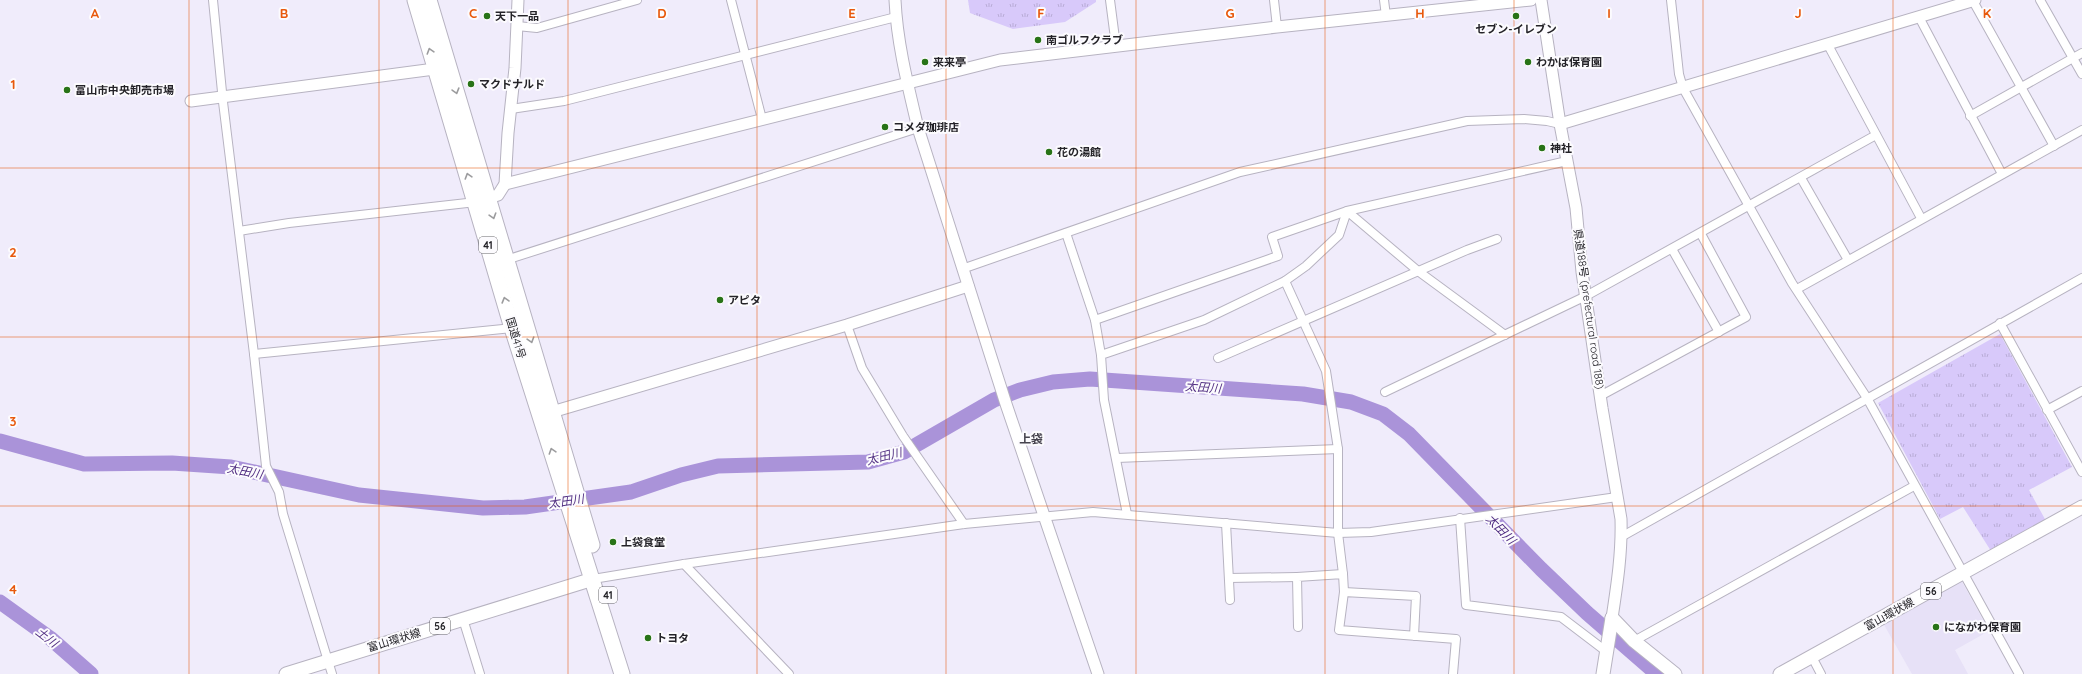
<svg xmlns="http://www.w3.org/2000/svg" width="2082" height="674" font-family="Quicksand,'Noto Sans JP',sans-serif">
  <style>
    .built { fill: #e7e1f7 }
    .grass { fill: url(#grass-tufts) }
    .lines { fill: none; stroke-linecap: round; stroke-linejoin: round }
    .river { stroke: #aa93d9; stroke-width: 15 }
    .street-casing { stroke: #b7b3c1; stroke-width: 10 }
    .secondary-casing { stroke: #b7b3c1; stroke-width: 13 }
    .primary-casing { stroke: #b7b3c1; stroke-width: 15 }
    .highway-casing { stroke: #b7b3c1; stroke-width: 17 }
    .street { stroke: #fff; stroke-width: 8 }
    .secondary { stroke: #fff; stroke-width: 11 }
    .primary { stroke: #fff; stroke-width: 13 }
    .highway { stroke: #fff; stroke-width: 15 }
    .oneway { stroke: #9c9c9e }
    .grid { fill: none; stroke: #e8590c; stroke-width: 1; stroke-opacity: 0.55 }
    .poi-dot { fill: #287317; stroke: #fcfbfe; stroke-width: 1.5 }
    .labels { text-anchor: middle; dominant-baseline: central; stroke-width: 4; stroke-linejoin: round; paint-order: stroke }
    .shield { fill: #fcfbfe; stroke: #656468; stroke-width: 1 }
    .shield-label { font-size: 10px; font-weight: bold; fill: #242328 }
    .poi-label { font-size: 11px; font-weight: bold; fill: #242328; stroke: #fcfbfe; text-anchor: start }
    .street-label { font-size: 11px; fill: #242328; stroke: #fcfbfe }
    .water-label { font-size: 12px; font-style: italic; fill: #523083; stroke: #fcfbfe }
    .neighbourhood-label { font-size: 12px; font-weight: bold; fill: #47444f; stroke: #fcfbfe }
    .grid-label { font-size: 13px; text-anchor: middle; font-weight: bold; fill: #e8590c; stroke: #fcfbfe; stroke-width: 4; stroke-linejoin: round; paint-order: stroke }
  </style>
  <defs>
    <pattern id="grass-tufts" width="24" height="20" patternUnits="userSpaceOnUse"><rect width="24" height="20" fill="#d8c9fa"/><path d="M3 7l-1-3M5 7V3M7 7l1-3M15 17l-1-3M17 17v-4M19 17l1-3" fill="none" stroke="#b9acd6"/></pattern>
  </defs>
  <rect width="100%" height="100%" fill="#f0ecfb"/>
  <polygon class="built" points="1961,580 1989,631 1955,650 1968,674 1912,674 1883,623"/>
  <g class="grass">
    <polygon points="968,0 1096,0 1096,2 1065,22 1013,29 970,13"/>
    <polygon points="2000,334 2072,467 2029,490 2046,521 1991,551 1963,507 1940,519 1878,403"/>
  </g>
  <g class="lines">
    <g class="river">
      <polyline points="0,441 84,464 172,463 231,467 359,495 483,508 525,507 631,492 681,475 718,466 868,462 904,452 994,400 1020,390 1053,382 1090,379 1303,394 1351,402 1383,414 1409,434 1541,569 1587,613 1657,674"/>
      <polyline points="0,602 50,638 91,674"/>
    </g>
    <defs>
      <g id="street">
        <polyline points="213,0 223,102 254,354 266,466 279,492 283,514 332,674"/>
        <polyline points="731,0 762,119"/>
        <polyline points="1110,0 1116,46"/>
        <polyline points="1274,0 1277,27"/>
        <polyline points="1384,0 1386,16"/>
        <polyline points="1671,0 1679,74 1683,88 1792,283 1867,398 2019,674"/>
        <polyline points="2040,0 2082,74"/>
        <polyline points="1973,1 2054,146"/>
        <polyline points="1919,17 2002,174"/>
        <polyline points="517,26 537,28 637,0"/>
        <polyline points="1828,45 1921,218"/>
        <polyline points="511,109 564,101 896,17"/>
        <polyline points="1970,116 2082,53"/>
        <polyline points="1801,178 1848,260"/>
        <polyline points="239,231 289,223 476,202"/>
        <polyline points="1066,233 1095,320 1101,355"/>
        <polyline points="1672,249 1719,332"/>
        <polyline points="506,260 918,128"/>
        <polyline points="962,269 1240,172 1467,121 1524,119 1547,121 1560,124"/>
        <polyline points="1285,281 1306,266 1339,235 1347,211 1418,271 1505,335"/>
        <polyline points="1797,289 2082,130"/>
        <polyline points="1095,320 1278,256 1272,237 1347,211 1567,161"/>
        <polyline points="2000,323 2082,472"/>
        <polyline points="847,325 862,368 903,436 964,524"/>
        <polyline points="254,354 512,328"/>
        <polyline points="1218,358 1467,250 1497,239"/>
        <polyline points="1385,392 1586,296 1876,135"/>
        <polyline points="1600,396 1746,317 1701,234"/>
        <polyline points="2047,410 2082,391"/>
        <polyline points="1117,458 1338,449"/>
        <polyline points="1127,514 1104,400 1101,355 1204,320 1285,281 1326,371 1338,449 1338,533 1343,574"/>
        <polyline points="1460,518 1466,605 1561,617 1607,652"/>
        <polyline points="1226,523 1230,600"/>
        <polyline points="1621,537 2082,278"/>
        <polyline points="684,564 789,674"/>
        <polyline points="1229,578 1297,577"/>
        <polyline points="593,579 684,564 964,524 1093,512 1338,533 1371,532 1617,497"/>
        <polyline points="463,619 480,674"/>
        <polyline points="1298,627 1297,577 1343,574 1344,592"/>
        <polyline points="1414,636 1416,596 1344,592 1339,630 1456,639 1453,674"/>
        <polyline points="1634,641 1914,486"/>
        <polyline points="1812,657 1821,674"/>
      </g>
      <g id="secondary">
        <path d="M895,0c2,43 13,86 23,128l88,276 92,270"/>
        <path d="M1541,0l19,124 16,84 6,64 20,136 19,111c1,34 -4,66 -9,99"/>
        <polyline points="191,101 442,68"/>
        <polyline points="1560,124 1975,0"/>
        <polyline points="505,184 1000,60 1277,27 1531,0"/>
        <polyline points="482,200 498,195 505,184 508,133 515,68 518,0"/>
        <polyline points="545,414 847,325 968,286"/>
      </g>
      <g id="primary">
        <polyline points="1612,618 1634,641 1675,674"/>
        <polyline points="286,674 593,579"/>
        <polyline points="1603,674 1612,618"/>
        <polyline points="1780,674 2082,507"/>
      </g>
      <g id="highway">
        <polyline points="415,0 512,328 622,674"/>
        <polyline points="429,0 592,545"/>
      </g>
    </defs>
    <use href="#street" class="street-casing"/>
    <use href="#secondary" class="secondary-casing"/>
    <use href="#primary" class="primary-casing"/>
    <use href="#highway" class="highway-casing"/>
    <use href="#street" class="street"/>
    <use href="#secondary" class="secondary"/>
    <use href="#primary" class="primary"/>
    <use href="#highway" class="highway"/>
  </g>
  <defs><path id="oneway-chevron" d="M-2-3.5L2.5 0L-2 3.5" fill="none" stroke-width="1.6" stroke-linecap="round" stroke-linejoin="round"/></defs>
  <g class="oneway">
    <use href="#oneway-chevron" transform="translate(430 51) rotate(-107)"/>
    <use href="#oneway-chevron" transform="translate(456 91) rotate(74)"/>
    <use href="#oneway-chevron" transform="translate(468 176) rotate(-107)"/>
    <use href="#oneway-chevron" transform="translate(493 216) rotate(73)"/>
    <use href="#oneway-chevron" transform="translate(505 300) rotate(-106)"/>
    <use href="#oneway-chevron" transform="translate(531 340) rotate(73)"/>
    <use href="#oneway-chevron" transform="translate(552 451) rotate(-108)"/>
  </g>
  <path class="grid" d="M189,0v674M379,0v674M568,0v674M757,0v674M946,0v674M1136,0v674M1325,0v674M1514,0v674M1703,0v674M1893,0v674M0,168h2082M0,337h2082M0,506h2082"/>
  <g class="poi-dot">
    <circle cx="487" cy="16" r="4"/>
    <circle cx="1516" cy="16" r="4"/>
    <circle cx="1038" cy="40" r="4"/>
    <circle cx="925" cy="62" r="4"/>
    <circle cx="1528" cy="62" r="4"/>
    <circle cx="471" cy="84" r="4"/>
    <circle cx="67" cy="90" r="4"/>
    <circle cx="885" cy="127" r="4"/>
    <circle cx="1542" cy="148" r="4"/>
    <circle cx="1049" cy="152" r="4"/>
    <circle cx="720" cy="300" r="4"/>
    <circle cx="613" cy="542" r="4"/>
    <circle cx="1936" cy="627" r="4"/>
    <circle cx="648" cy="638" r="4"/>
  </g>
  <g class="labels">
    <g class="shield">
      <rect x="479" y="237" width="18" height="16" rx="3"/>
      <rect x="1921" y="583" width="20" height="16" rx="3"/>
      <rect x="599" y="587" width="18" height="16" rx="3"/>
      <rect x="430" y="618" width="20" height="16" rx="3"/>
    </g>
    <g class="shield-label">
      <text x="488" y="245">41</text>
      <text x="1931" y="591">56</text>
      <text x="608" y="595">41</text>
      <text x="440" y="626">56</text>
    </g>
    <g class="poi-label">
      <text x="495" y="16">天下一品</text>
      <text x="1516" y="29" text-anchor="middle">セブン-イレブン</text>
      <text x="1046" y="40">南ゴルフクラブ</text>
      <text x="933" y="62">来来亭</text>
      <text x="1536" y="62">わかば保育園</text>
      <text x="479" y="84">マクドナルド</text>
      <text x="75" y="90">富山市中央卸売市場</text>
      <text x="893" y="127">コメダ珈琲店</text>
      <text x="1550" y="148">神社</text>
      <text x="1057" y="152">花の湯館</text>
      <text x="728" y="300">アピタ</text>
      <text x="621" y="542">上袋食堂</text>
      <text x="1944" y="627">にながわ保育園</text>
      <text x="656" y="638">トヨタ</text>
    </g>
    <g class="street-label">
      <text transform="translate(1589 309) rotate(82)">県道188号 (prefectural road 188)</text>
      <text transform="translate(516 338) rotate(73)">国道41号</text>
      <text transform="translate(1889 614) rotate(-29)">富山環状線</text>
      <text transform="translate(394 640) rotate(-17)">富山環状線</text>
    </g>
    <g class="water-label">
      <text transform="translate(1203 387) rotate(4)">太田川</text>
      <text transform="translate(884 456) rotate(-14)">太田川</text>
      <text transform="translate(245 471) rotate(11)">太田川</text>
      <text transform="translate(566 501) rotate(-8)">太田川</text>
      <text transform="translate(1501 529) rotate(46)">太田川</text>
      <text transform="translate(47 637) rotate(38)">土川</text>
    </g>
    <g class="neighbourhood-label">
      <text x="1031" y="438">上袋</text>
    </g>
  </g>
  <g class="grid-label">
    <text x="95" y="18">A</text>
    <text x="284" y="18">B</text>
    <text x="473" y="18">C</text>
    <text x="662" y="18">D</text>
    <text x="852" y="18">E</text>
    <text x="1041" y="18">F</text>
    <text x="1230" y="18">G</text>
    <text x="1420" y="18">H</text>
    <text x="1609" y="18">I</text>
    <text x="1798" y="18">J</text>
    <text x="1987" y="18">K</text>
    <text x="13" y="89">1</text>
    <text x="13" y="257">2</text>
    <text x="13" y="426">3</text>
    <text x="13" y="594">4</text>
  </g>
</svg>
